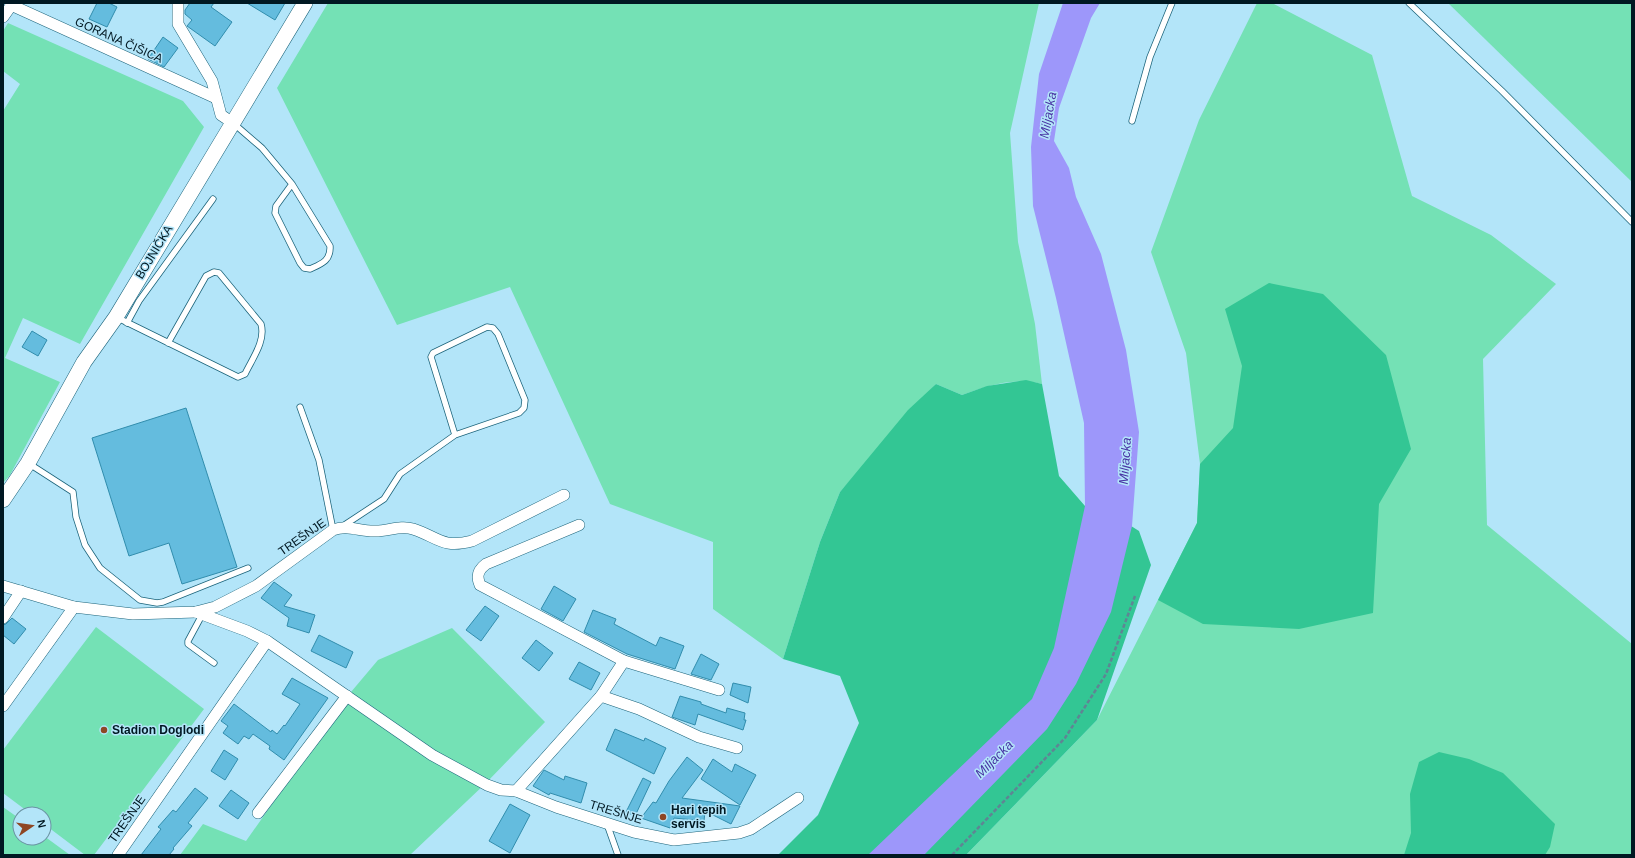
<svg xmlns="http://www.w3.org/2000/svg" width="1635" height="858" font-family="Arial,sans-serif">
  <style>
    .green { fill: #74e1b5 }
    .forest { fill: #33c694 }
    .water { fill: #9d97fa }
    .building { fill: #64bcde; stroke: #318dad }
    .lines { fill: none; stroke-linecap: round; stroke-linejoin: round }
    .lane-casing { stroke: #1c647b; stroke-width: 7 }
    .street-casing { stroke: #1c647b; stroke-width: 12 }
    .secondary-casing { stroke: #1c647b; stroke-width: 16 }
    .path { stroke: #5f8594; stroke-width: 2.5; stroke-dasharray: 4 2; stroke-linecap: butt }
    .lane { stroke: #fff; stroke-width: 5.5 }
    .street { stroke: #fff; stroke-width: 11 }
    .secondary { stroke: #fff; stroke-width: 15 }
    .poi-dot { fill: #8e4724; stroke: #b3e5f9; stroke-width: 1.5 }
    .labels { text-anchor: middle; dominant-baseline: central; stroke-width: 3; stroke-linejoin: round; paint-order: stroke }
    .street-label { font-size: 12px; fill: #001822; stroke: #b3e5f9 }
    .poi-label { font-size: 12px; font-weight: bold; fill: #001822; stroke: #b3e5f9; text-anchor: start }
    .water-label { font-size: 13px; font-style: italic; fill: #4833a3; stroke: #b3e5f9 }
  </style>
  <rect width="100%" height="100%" fill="#b3e5f9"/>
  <g class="green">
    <path d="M328,3h711l-29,130 8,109 17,82 7,60c-28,-7 -53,1 -80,11l-26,-11 -96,108 -20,50 -37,117 -70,-50v-67l-103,-38 -100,-217 -113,38 -120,-237z"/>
    <polygon points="1257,3 1272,3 1372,55 1412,196 1491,235 1556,284 1483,359 1487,525 1632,644 1632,855 966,855 1097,720 1197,523 1200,464 1186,353 1151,252 1199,120"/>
    <polygon points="1448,3 1632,3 1632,182"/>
    <polygon points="8,23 183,101 204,127 80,344 23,318 5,358 60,382 10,475 3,483 3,111 20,84 3,71 3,31"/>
    <polygon points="96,627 204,709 94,855 85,855 44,824 44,814 31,814 3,793 3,750"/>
    <polygon points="452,628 545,722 486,783 410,855 180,855 203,824 246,841 351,692 378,660"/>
    <polygon points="3,807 20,819 20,838 44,838 44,836 70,855 3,855"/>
  </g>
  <g class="forest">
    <polygon points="1269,283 1323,294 1386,355 1411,449 1379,504 1373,613 1299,629 1203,624 1158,600 1197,523 1200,464 1233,428 1242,366 1225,309"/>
    <polygon points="1026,380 1042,384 1059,476 1085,506 1109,512 1139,531 1151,565 1097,720 966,855 778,855 818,815 859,723 840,676 783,659 820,542 840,492 908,410 936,384 962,395 987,386"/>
    <polygon points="1439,752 1469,759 1503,773 1555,824 1550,847 1545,855 1404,855 1411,833 1410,794 1419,762"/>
  </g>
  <polygon class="water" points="1063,3 1100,3 1091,18 1059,108 1054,141 1069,168 1076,197 1101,254 1126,350 1139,432 1132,526 1111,612 1076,684 1047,729 924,855 868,855 1032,699 1054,648 1085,506 1084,423 1056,298 1033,206 1031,147 1039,74"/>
  <g class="building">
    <polygon points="97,3 109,3 117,7 107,27 89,19"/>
    <polygon points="190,3 214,3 211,7 232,22 215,46 187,26 192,20 185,14 185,10"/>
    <polygon points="247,3 285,3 275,20"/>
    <polygon points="163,37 178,48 164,67 148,59"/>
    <polygon points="32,331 47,340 38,356 22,347"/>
    <polygon points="186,408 237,567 182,584 169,543 129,556 92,438"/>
    <polygon points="274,582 292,595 284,606 315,615 309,633 287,626 289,618 261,598"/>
    <polygon points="554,586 576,599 563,621 541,609"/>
    <polygon points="485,606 499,616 481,641 466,630"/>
    <polygon points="593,610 616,619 614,624 656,646 660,637 684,646 675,669 627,654 584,632"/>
    <polygon points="12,618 26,629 14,644 3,635 3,625 6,624"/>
    <polygon points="319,635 353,652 346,668 311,651"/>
    <polygon points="536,640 553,653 539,671 522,658"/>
    <polygon points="701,654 719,664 711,680 691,674"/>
    <polygon points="579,662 600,673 591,690 569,679"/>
    <polygon points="292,678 328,698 284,760 269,749 270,746 253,734 249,739 244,736 238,744 223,733 228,726 221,721 234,704 271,732 272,730 277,734 284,725 285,726 300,704 282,694"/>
    <polygon points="733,683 751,687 748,703 730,695"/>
    <polygon points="680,696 701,702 701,704 726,713 727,708 745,713 744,720 746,720 743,730 698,714 695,725 672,717"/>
    <polygon points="615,729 644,741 645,738 666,748 654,774 606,750"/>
    <polygon points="224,750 238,759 225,780 211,771"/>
    <polygon points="687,757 703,770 682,798 740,806 731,824 705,811 704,821 674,818 670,828 641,818 653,802 656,803 669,781"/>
    <polygon points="713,759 732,772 735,764 756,775 740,805 701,779"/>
    <polygon points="544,770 564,780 565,776 587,783 581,803 550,793 549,795 533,786"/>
    <polygon points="643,778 651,782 635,816 626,812"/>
    <polygon points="195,788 208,798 188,823 192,826 173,848 174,849 169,855 141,855 161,829 158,827 173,810 176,812"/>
    <polygon points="231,790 249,803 238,819 219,806"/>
    <polygon points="510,804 530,815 510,853 489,841"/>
  </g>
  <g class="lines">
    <defs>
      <g id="lane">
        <polyline points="1409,3 1502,91 1632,222"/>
        <polyline points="1132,121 1150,57 1172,3"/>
        <path d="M233,123l29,25 30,36 38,62c1,15 -9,18 -20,23l-6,-1 -4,-5 -25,-50 1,-7 16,-22"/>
        <path d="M116,317l122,60 7,-3c7,-15 21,-33 16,-50l-42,-51 -5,-1 -8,4 -38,67"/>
        <polyline points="127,323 139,301 213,199"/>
        <polyline points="300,407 319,460 333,530"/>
        <polyline points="28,463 73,492 76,517 85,545 100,568 140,600 157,603 163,602 248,568"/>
        <polyline points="343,526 384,499 400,474 455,435 519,413 524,408 525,400 498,334 493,328 487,327 433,353 431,357 455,435"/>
        <polyline points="202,615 188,641 188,644 214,663"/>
        <polyline points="607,824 618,855"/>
      </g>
      <g id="street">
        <polyline points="178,3 178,24 212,81 221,115 233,123"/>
        <polyline points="11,5 216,98"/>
        <polyline points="3,17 13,3"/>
        <path d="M3,586l71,21 59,7 63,-2 19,-5 41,-21 77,-56c15,-6 27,2 43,1 12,0 25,-6 37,-2 25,8 29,20 59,12l92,-46"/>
        <polyline points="196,612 247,631 267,641 432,755 487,785 501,790 516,791 556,807 634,832 674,840 739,833 751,829 798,798"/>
        <polyline points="3,618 21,591"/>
        <polyline points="624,661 719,690"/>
        <polyline points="601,696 639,709 699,737 737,748"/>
        <polyline points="3,706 74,607"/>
        <path d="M516,791l85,-95 23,-35 -144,-76c-4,-9 -2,-15 6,-21l93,-39"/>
        <polyline points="258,813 347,696"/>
        <polyline points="118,855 267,641"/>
      </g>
      <polyline id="secondary" points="3,500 28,463 84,362 116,317 305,3"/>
    </defs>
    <use href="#lane" class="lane-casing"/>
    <use href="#street" class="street-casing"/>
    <use href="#secondary" class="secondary-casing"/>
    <polyline class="path" points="952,855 1065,738 1106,674 1135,596"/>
    <use href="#lane" class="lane"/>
    <use href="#street" class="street"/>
    <use href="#secondary" class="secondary"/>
  </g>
  <g class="poi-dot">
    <circle cx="104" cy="730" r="4"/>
    <circle cx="663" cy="817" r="4"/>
  </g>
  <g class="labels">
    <g class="street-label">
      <text transform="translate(119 40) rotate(24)">GORANA ČIŠICA</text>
      <text transform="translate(154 252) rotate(-59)">BOJNIČKA</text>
      <text transform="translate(302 537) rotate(-35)">TREŠNJE</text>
      <text transform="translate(616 812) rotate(17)">TREŠNJE</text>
      <text transform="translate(127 819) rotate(-55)">TREŠNJE</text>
    </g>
    <g class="poi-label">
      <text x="112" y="730">Stadion Doglodi</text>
      <text x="671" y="810">Hari tepih<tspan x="671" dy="14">servis</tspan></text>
    </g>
    <g class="water-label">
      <text transform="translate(1048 115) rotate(-80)">Miljacka</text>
      <text transform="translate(1125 461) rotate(-86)">Miljacka</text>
      <text transform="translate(994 759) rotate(-45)">Miljacka</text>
    </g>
  </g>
  <rect width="1635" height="858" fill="none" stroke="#001822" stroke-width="8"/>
  <g transform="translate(32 826) rotate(77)"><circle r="19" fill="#b3e5f9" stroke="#6b93a3"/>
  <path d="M0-3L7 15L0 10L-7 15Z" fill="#8e4724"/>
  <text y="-6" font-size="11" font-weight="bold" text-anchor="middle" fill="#001822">N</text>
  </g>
</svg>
